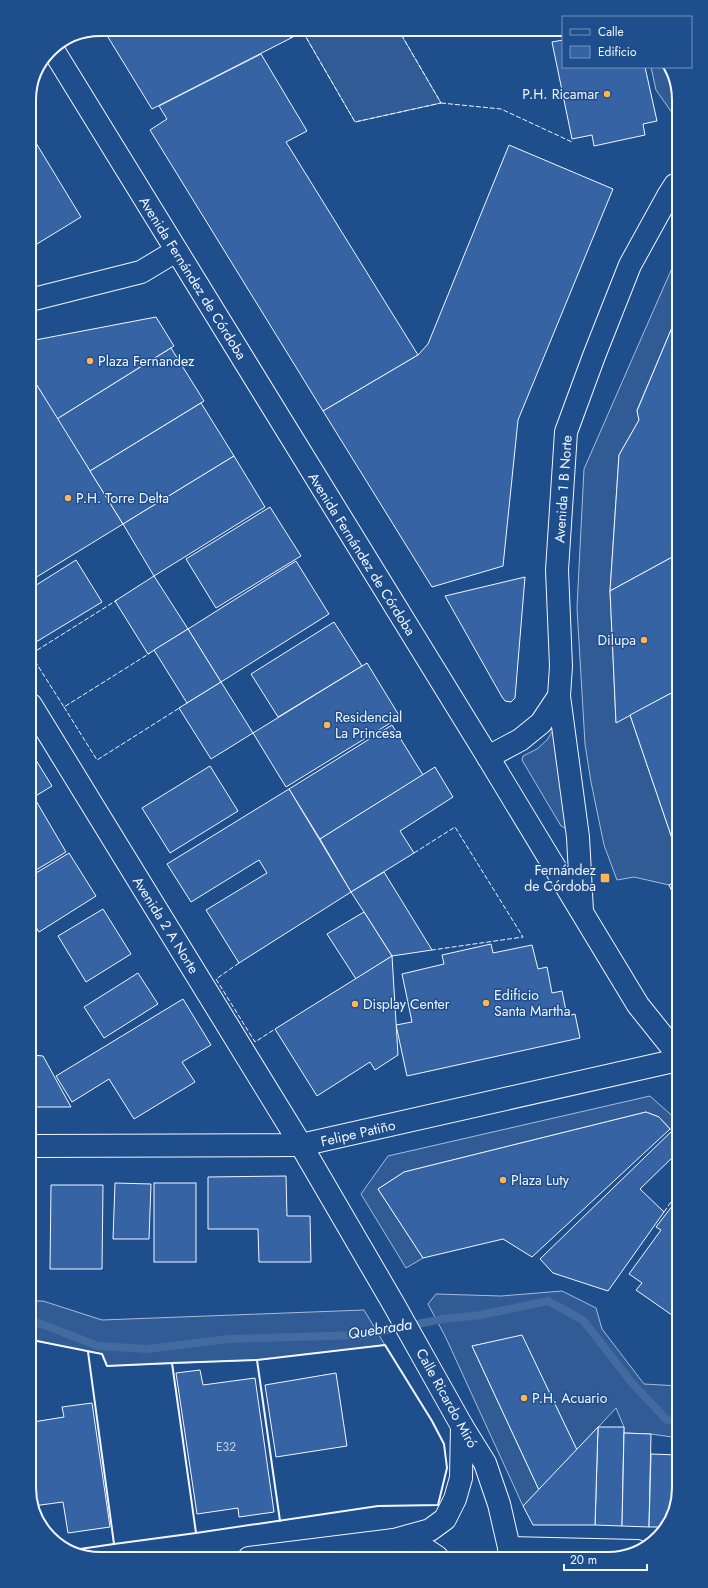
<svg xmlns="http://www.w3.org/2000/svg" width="708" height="1588" font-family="Jost,sans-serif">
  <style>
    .built { fill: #305b95; stroke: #a8bbd7 }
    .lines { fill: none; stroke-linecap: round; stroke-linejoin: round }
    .stream { stroke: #446ba0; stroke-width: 8 }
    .building { fill: #3563a3; stroke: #f2f6ff }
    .street-casing { stroke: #f2f6ff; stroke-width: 24 }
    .secondary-casing { stroke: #f2f6ff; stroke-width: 24 }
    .street { stroke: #1f4e8c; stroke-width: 22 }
    .secondary { stroke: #1f4e8c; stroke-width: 22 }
    .fence { stroke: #f2f6ff; stroke-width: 1; stroke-dasharray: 5 2; stroke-linecap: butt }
    .wall { stroke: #f2f6ff; stroke-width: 2 }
    .poi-dot { fill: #ffb74d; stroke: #1f4e8c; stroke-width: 1.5 }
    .labels { text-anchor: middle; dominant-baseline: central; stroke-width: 3; stroke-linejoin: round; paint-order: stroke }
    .number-label { font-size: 12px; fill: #c3d1e8 }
    .poi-label { font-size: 14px; fill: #f2f6ff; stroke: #1f4e8c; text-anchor: start }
    .street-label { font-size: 14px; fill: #f2f6ff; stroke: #1f4e8c }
    .water-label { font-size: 15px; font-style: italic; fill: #f2f6ff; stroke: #1f4e8c }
    .rim { fill: none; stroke: #f2f6ff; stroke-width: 2 }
  </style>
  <rect width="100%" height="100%" fill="#1f4e8c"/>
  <g class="built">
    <polygon points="308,29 398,29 441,103 355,122 303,32"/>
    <polygon points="651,67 668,67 675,77 675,117 656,90"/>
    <polygon points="676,259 676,318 637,410 639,420 619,455 610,591 616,722 630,715 677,853 677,881 669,885 634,877 617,880 604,845 591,782 585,744 577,608 584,469"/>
    <polygon points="555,731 567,829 561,826 522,760 523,756 537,749 547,740 552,732"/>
    <polygon points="650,1096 678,1121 678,1125 672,1131 659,1117 646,1112 404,1172 378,1189 423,1258 406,1268 361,1194 388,1156"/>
    <polygon points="562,1291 596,1308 602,1329 644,1384 679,1386 679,1438 651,1434 624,1433 624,1427 616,1408 577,1450 522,1336 472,1346 539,1490 523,1506 446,1338 428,1304 436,1294 501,1296"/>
    <polygon points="32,1301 43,1301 102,1320 364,1310 385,1345 257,1360 107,1366 102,1354 32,1340"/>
  </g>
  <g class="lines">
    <polyline class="stream" points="32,1325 39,1323 98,1346 147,1349 229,1339 362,1335 443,1319 481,1315 548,1301 583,1320 632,1383 667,1420 679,1422"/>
  </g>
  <g class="building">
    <polygon points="103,29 286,29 291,38 152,109"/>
    <polygon points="286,29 308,29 291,38"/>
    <polygon points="563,40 563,67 645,67 657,121 643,124 645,135 594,146 592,135 572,139 552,42"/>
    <polygon points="261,54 307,131 286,142 418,355 323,411 150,130 167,119 159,106"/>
    <polygon points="29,126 36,137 29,142"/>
    <polygon points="36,143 81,217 32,247 30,243 29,147"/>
    <polygon points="509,145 613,189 518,420 503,566 432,587 323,411 418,355 428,344"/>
    <polygon points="156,317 174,346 57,419 30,374 30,341"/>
    <polygon points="676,318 676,555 610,591 619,455 639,420 637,411"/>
    <polygon points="171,348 204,401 90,471 57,419"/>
    <polygon points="30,374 123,524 30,581"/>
    <polygon points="201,403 234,456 123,524 90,471"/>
    <polygon points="234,456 265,507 154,576 123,524"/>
    <polygon points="270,507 301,556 216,608 186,559"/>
    <polygon points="676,555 677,690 616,723 610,591"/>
    <polygon points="76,560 102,602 36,642 31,633 30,589"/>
    <polygon points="296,561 329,614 221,682 188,629"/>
    <polygon points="154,576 188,629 148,654 115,601"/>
    <polygon points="525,577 515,698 511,702 505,701 502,697 445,596"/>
    <polygon points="334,622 362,666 278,717 251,674"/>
    <polygon points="188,629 221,682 187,703 154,650"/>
    <polygon points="367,663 400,717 286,787 253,733"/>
    <polygon points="221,682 253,733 211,759 179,708"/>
    <polygon points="677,690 677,853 630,715"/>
    <polygon points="392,725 423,775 320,839 289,789"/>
    <polygon points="31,752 52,786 34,797 31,791"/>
    <polygon points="210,766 238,811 170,853 142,808"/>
    <polygon points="435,767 453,797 400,831 414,853 351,892 320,839"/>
    <polygon points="289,789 351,892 239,963 206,910 267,873 259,860 191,902 167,864"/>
    <polygon points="35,799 66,852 31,873 31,801"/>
    <polygon points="69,853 96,896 39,932 31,919 31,876"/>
    <polygon points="384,872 432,950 392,956 364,912 351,892"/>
    <polygon points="677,881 677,902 669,885"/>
    <polygon points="103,909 131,954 86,982 58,936"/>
    <polygon points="364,912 392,956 356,979 327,934"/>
    <polygon points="491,944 493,953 532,945 538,969 547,967 552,993 562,991 567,1016 575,1014 580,1038 407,1076 396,1025 412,1022 402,974 444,964 442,955"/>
    <polygon points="392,956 398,1055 375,1070 370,1062 317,1096 275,1029"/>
    <polygon points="138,973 158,1004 104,1038 84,1007"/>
    <polygon points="183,999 211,1045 182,1062 195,1082 134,1119 109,1079 72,1102 56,1076"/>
    <polygon points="32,1055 43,1056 71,1107 32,1107"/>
    <polygon points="646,1112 659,1117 670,1129 532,1257 503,1239 423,1258 378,1189 404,1172"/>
    <polygon points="678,1125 678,1152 640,1189 664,1212 608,1291 553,1273 540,1259"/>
    <polygon points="286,1176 287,1216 310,1216 311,1262 259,1262 258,1229 208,1229 208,1177"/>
    <rect x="32" y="1177" width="3" height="118"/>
    <polygon points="115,1183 151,1184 149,1239 113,1239"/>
    <rect x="154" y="1183" width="42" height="79"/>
    <polygon points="51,1185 103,1185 102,1269 50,1269"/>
    <polygon points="673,1205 678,1209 679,1320 636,1290 642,1283 629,1274 661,1230 656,1227"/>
    <polygon points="522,1335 577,1450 539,1490 472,1346"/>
    <polygon points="200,1370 203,1385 255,1378 274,1512 239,1517 238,1508 197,1514 176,1373"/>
    <polygon points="336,1373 347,1446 276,1457 265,1385"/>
    <polygon points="92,1403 110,1527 68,1533 63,1502 33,1506 33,1422 64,1417 62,1407"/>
    <polygon points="598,1427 624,1427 622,1526 595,1525"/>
    <polygon points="598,1427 595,1525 533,1525 523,1506"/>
    <polygon points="624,1433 651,1434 649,1527 622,1526"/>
    <polygon points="651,1454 679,1455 679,1489 666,1527 649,1527"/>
  </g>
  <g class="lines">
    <defs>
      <g id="street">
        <polyline points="31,705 301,1145 393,1303 462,1426 485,1463 499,1504 511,1556"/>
        <polyline points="32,1146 301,1145 678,1060"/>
        <polyline points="394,1540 425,1549 437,1557"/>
        <polyline points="509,1548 637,1551"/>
        <polyline points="249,1558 394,1540 430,1530 445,1519 455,1499 461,1478 462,1426"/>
      </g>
      <g id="secondary">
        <polyline points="52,48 488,757 638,1005 678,1055"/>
        <polyline points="30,300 141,272 176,251"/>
        <polyline points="559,696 578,837 582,911"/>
        <polyline points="488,757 520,740 541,723 559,696 561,666 557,570 566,432 594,356 630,265 668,196 675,185"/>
      </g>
    </defs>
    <use href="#street" class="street-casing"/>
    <use href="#secondary" class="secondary-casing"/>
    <use href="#street" class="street"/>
    <use href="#secondary" class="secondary"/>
    <g class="fence">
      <polyline points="303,32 355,122 441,103 398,29"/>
      <polyline points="441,103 501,109 572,142"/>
      <polyline points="31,654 117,600"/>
      <polyline points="31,655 64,707 150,653"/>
      <polyline points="64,707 97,760 181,707"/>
      <polyline points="414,853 455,827 523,937 432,950"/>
      <polyline points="239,963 216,979 255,1042 275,1029"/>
      <polyline points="664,1212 678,1192"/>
    </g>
    <g class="wall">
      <polyline points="32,1340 102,1354 107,1366 172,1363 196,1533 114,1544 88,1352"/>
      <polyline points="172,1363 257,1360 280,1521"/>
      <polyline points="196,1533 378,1506 438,1505 447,1468 444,1444 432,1421 385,1345 257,1360"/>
      <polyline points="73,1550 114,1544"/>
    </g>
  </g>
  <g class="poi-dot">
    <circle cx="607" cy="94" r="4"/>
    <circle cx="90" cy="361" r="4"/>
    <circle cx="68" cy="498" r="4"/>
    <circle cx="644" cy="640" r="4"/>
    <circle cx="327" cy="725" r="4"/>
    <rect x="600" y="873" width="10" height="10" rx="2"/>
    <circle cx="486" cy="1003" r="4"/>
    <circle cx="355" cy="1004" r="4"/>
    <circle cx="503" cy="1180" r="4"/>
    <circle cx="524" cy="1398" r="4"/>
  </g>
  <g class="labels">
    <g class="number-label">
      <text x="226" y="1447">E32</text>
    </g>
    <g class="poi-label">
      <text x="599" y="94" text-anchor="end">P.H. Ricamar</text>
      <text x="98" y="361">Plaza Fernandez</text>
      <text x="76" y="498">P.H. Torre Delta</text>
      <text x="636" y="640" text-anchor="end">Dilupa</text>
      <text x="335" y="717">Residencial<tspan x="335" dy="16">La Princesa</tspan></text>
      <text x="596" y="870" text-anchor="end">Fernández<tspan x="596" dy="16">de Córdoba</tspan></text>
      <text x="494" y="995">Edificio<tspan x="494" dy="16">Santa Martha</tspan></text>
      <text x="363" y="1004">Display Center</text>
      <text x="511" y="1180">Plaza Luty</text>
      <text x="532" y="1398">P.H. Acuario</text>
    </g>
    <g class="street-label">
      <text transform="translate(193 278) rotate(58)">Avenida Fernández de Córdoba</text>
      <text transform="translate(563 489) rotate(-86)">Avenida 1 B Norte</text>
      <text transform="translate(362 554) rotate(58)">Avenida Fernández de Córdoba</text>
      <text transform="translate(166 925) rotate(58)">Avenida 2 A Norte</text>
      <text transform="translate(358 1133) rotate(-13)">Felipe Patiño</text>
      <text transform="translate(447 1398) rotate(61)">Calle Ricardo Miró</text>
    </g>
    <g class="water-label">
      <text transform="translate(380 1329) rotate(-9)">Quebrada</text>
    </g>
  </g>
  <path d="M0 0H708V1588H0ZM100 36H608A64 64 0 0 1 672 100V1488A64 64 0 0 1 608 1552H100A64 64 0 0 1 36 1488V100A64 64 0 0 1 100 36Z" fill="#1f4e8c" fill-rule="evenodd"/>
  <path class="rim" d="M100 36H608A64 64 0 0 1 672 100V1488A64 64 0 0 1 608 1552H100A64 64 0 0 1 36 1488V100A64 64 0 0 1 100 36Z"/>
  <rect x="562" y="16" width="130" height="52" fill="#1f4e8c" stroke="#7391ba"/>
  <rect x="570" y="29" width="20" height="6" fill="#1f4e8c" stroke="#7391ba"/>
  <text x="598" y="36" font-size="12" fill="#f2f6ff">Calle</text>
  <rect x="570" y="46" width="20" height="12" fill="#3563a3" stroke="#7391ba"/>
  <text x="598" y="56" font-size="12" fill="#f2f6ff">Edificio</text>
  <path d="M564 1564v6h83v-6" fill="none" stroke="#f2f6ff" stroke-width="2"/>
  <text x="570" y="1564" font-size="12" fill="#f2f6ff" stroke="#1f4e8c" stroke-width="3" paint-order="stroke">20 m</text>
</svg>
